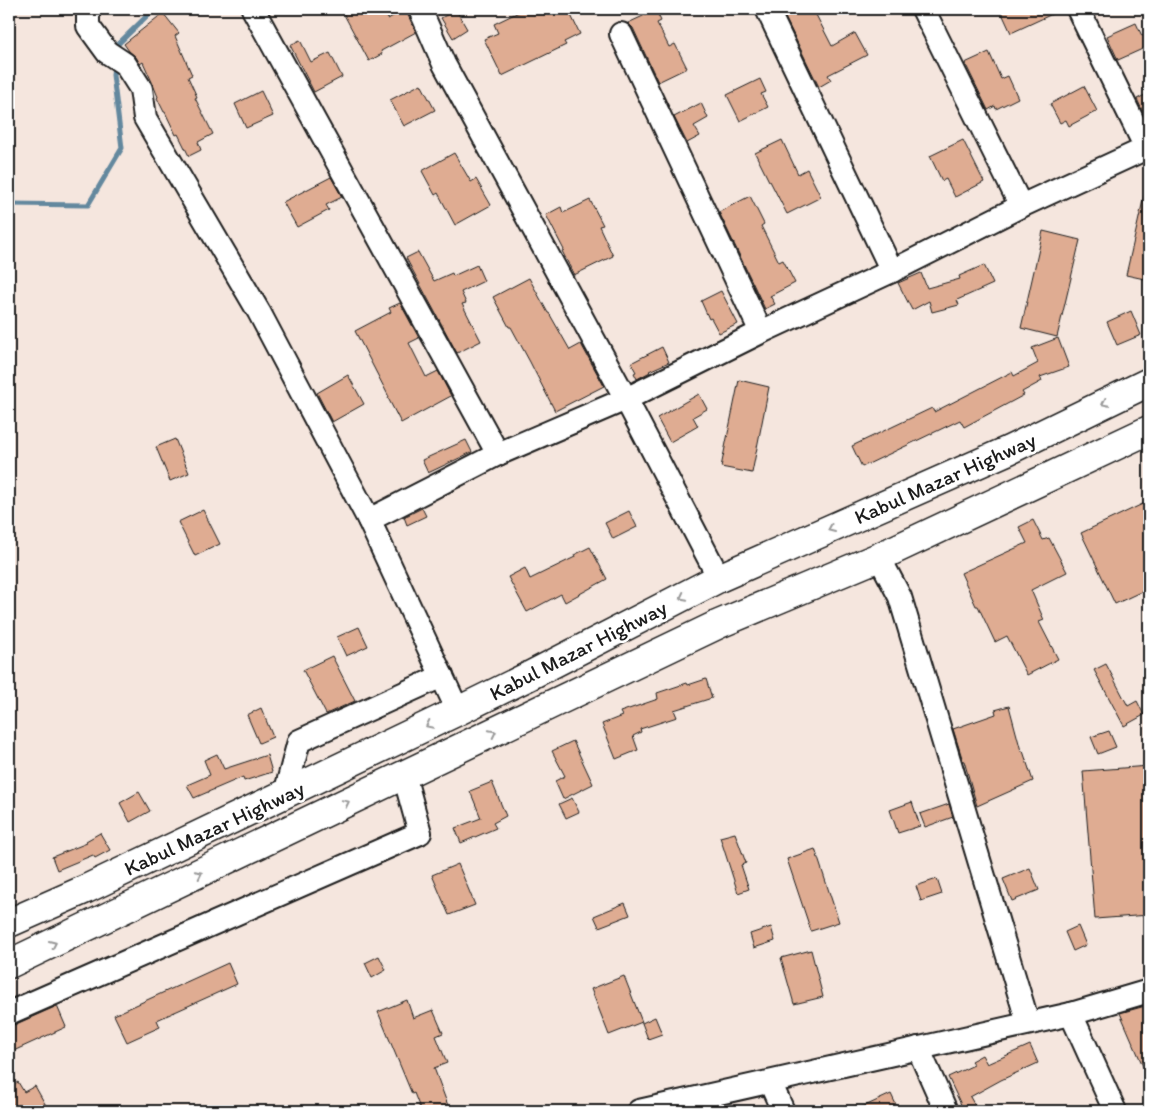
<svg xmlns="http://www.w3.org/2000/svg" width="1158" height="1120" font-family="Itim,sans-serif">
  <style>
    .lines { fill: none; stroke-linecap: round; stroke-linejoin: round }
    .stream { stroke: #64889e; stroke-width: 5 }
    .building { fill: #dfac92; stroke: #1c1c1c }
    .minor-casing { stroke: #1c1c1c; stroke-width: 26 }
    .highway-casing { stroke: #1c1c1c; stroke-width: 31 }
    .minor { stroke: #fff; stroke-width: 22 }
    .highway { stroke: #fff; stroke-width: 28 }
    .oneway { stroke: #999 }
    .labels { text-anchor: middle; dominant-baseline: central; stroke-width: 5; stroke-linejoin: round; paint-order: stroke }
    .street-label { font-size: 21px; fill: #1c1c1c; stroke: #fff }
  </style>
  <rect width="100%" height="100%" fill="#f5e6de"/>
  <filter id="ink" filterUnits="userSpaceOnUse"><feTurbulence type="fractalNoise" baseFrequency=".02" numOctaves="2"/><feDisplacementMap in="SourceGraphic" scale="10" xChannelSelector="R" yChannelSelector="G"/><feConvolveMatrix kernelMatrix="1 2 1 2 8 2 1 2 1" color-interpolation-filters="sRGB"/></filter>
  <g filter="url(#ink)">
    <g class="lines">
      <g class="stream">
        <polyline points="491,9 496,10 499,9"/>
        <polyline points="116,50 116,46 154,9"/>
        <polyline points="9,204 88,205 122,148 113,75 114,64"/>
      </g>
    </g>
    <g class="building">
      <polygon points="341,9 379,9 383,16 385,14 388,19 405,9 416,32 381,51 382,54 369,61"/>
      <polygon points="525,9 568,9 580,34 564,42 566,45 502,76 484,39 498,33 494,24"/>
      <polygon points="781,9 813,9 832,46 855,33 867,55 828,75 831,80 819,87"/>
      <polygon points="1000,9 1063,9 1011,33"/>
      <polygon points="456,10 467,29 453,38 441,18"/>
      <polygon points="656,10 661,21 657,23 669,47 675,44 687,68 658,82 633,28 628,23"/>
      <polygon points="163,13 179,33 175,36 192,75 188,77 197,97 195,98 213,134 198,142 201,150 189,156 178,134 176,135 165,112 164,112 157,98 158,97 152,82 143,62 140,64 136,57 129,51 124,44"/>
      <polygon points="1136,23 1142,36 1145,35 1149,46 1118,60 1107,36"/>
      <polygon points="300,40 311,62 330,53 342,77 314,92 290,45"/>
      <polygon points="989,52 1001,79 1008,76 1018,98 996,109 995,106 988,110 965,63"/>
      <polygon points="760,79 766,92 761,94 768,107 740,121 727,95"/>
      <polygon points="421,84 435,110 404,126 390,100"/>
      <polygon points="1084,86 1097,111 1069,126 1066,120 1060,123 1050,104"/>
      <polygon points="261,91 273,116 246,128 235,104"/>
      <polygon points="1149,93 1149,125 1137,99"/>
      <polygon points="701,103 708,118 694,126 700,136 687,143 674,117"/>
      <polygon points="782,140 798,174 807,169 821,197 787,214 770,181 769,181 755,153"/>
      <polygon points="963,140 984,182 955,197 946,179 942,181 930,156"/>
      <polygon points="454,153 471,182 476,179 491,205 455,225 438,193 435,195 422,171"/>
      <polygon points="331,177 342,197 326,205 329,210 297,227 283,202"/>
      <polygon points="750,196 764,224 761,226 779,262 783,260 795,283 770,296 775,304 765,309 719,212"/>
      <polygon points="1144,196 1149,196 1149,280 1126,275"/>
      <polygon points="590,200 603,225 599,226 613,256 574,275 562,251 564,250 546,215 561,207 563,213"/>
      <polygon points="1043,231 1080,240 1057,337 1021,328"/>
      <polygon points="418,252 434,281 452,273 453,276 477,265 484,281 461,292 466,303 462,304 481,341 457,353 406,258"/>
      <polygon points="984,265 993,284 957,300 959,305 932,312 929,301 912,310 898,283 921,273 927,288 960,279 959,276"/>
      <polygon points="529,278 548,313 549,313 570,350 581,344 604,386 555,411 530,362 511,327 509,327 493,297"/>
      <polygon points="721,291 738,324 719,333 711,318 709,319 701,301"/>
      <polygon points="400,303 419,338 409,343 426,377 438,371 451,396 401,423 388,398 389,397 355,331 391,312 389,308"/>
      <polygon points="1131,311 1141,335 1117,345 1107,322"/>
      <polygon points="1058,338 1069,367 1040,377 1042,381 1022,392 1024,395 964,427 960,420 862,467 852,446 932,408 934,412 1012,372 1014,376 1038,363 1032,348"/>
      <polygon points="662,347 669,362 649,371 650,372 637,379 634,373 636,372 631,363"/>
      <polygon points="348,375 364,404 332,422 317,393"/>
      <polygon points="739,380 769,387 752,473 721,467"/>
      <polygon points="699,394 707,409 693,417 698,426 670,442 657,418"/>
      <polygon points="175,439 189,473 170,481 156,447"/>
      <polygon points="466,440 472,452 428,473 422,460"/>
      <polygon points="1149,501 1149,588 1115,604 1081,533"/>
      <polygon points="422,508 426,516 407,525 404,517"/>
      <polygon points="203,510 220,544 195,556 178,522"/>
      <polygon points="629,511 637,527 613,539 605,523"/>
      <polygon points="1033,520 1043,540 1049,538 1067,572 1031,590 1044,620 1039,622 1058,659 1027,675 1007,636 995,642 978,606 976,606 961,573 1027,543 1019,527"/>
      <polygon points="590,547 607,579 565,602 561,594 527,612 508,577 525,568 530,579 575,557 574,555"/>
      <polygon points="359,627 368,646 346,656 337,637"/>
      <polygon points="332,656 355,701 326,714 303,670"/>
      <polygon points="1106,664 1128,706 1137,701 1144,715 1124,726 1094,670"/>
      <polygon points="706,679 712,698 674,710 677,717 640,729 641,732 633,736 638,750 616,759 602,724 622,716 620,712 658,699 657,693 687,683 688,685"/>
      <polygon points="1009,706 1021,751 1023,751 1033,781 977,806 964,761 963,761 953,729 996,714 995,710"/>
      <polygon points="261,708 273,737 259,743 247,715"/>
      <polygon points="1109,731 1116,747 1098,754 1091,737"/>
      <polygon points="573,741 593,784 563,799 555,781 565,776 552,751"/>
      <polygon points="217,754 224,769 267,755 272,772 244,781 243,777 194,798 187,785 210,775 204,760"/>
      <polygon points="1149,766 1149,915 1095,919 1083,771"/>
      <polygon points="492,782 506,816 493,823 496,828 461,843 455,828 481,818 470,791"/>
      <polygon points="139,792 150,811 130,822 120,803"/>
      <polygon points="572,798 579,812 566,818 559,804"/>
      <polygon points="912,802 920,826 898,833 890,810"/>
      <polygon points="949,804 953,817 925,827 920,814"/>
      <polygon points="100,833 110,850 95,858 93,855 57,870 52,857 87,843 86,841"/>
      <polygon points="735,833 746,863 741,865 749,889 738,893 720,837"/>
      <polygon points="815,849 839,922 811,931 787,859"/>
      <polygon points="458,864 475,905 449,915 432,875"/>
      <polygon points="1030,868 1039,890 1012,901 1003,879"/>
      <polygon points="937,879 942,894 921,901 916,886"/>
      <polygon points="625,903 630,915 599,927 594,916"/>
      <polygon points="1078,926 1086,945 1073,951 1065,932"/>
      <polygon points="771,927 775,941 754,948 750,934"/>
      <polygon points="811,950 823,997 794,1004 781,958"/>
      <polygon points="379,956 386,970 372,978 365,963"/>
      <polygon points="228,963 237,984 157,1020 160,1027 127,1042 114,1015"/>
      <polygon points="624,976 642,1022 609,1035 591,989"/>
      <polygon points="407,1000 413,1018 433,1010 443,1033 436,1036 447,1063 434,1068 450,1111 421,1111 414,1093 412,1094 378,1012"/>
      <polygon points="1149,1005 1149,1080 1120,1013"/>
      <polygon points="57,1006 66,1027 9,1053 9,1026 14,1025"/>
      <polygon points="655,1017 662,1034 648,1039 642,1023"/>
      <polygon points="1030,1045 1038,1063 1001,1080 970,1097 978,1111 964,1111 948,1077 974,1065 971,1061 982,1055 987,1064"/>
      <polygon points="18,1082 24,1092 35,1086 49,1111 15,1111 9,1099 9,1087"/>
      <polygon points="891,1094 899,1111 854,1111"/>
    </g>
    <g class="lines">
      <defs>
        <g id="minor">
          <polyline points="88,9 88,26 107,52 125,64 141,89 145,118 259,312 369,520 458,711"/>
          <polyline points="253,9 498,454"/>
          <polyline points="420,9 444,64 626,399 719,578"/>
          <polyline points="767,9 892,271"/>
          <polyline points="923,9 1021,206"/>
          <polyline points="1078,9 1146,148"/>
          <polyline points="621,34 761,332"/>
          <polyline points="369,520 498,454 626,399 761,332 892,271 1021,206 1149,147"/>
          <polyline points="879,557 900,597 1028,1023"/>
          <polyline points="285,794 299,741 442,676"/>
          <polyline points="9,1013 420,833 404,775"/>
          <polyline points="1071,1014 1115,1111"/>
          <polyline points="918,1048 946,1111"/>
          <polyline points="770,1082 783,1111"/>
          <polyline points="639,1111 1071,1014 1149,991"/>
        </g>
        <g id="highway">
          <polyline points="9,923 86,889 458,711 529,676 719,578 1009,450 1149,382"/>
          <polyline points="9,964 719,624 879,557 1149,430"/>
        </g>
      </defs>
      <use href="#minor" class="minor-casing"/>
      <use href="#highway" class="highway-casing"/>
      <use href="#minor" class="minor"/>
      <use href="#highway" class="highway"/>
    </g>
    <defs><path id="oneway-chevron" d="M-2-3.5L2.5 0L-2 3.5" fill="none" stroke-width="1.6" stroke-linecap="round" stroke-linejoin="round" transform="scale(1.25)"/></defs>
    <g class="oneway">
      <use href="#oneway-chevron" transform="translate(1105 403) rotate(154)"/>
      <use href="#oneway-chevron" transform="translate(831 529) rotate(156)"/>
      <use href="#oneway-chevron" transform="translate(683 597) rotate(153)"/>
      <use href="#oneway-chevron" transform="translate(429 725) rotate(154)"/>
      <use href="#oneway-chevron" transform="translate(493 733) rotate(-26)"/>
      <use href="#oneway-chevron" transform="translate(346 803) rotate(-26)"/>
      <use href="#oneway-chevron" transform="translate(199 874) rotate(-26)"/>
      <use href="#oneway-chevron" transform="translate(53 944) rotate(-25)"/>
    </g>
  </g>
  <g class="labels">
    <g class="street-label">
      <text transform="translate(945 478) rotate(-24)">Kabul Mazar Highway</text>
      <text transform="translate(578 650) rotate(-27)">Kabul Mazar Highway</text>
      <text transform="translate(214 828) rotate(-25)">Kabul Mazar Highway</text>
    </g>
  </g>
  <rect width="1158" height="1120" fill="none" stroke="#fff" stroke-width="30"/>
  <rect x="15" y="15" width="1128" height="1090" fill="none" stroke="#1c1c1c" stroke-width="2" filter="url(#ink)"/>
</svg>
